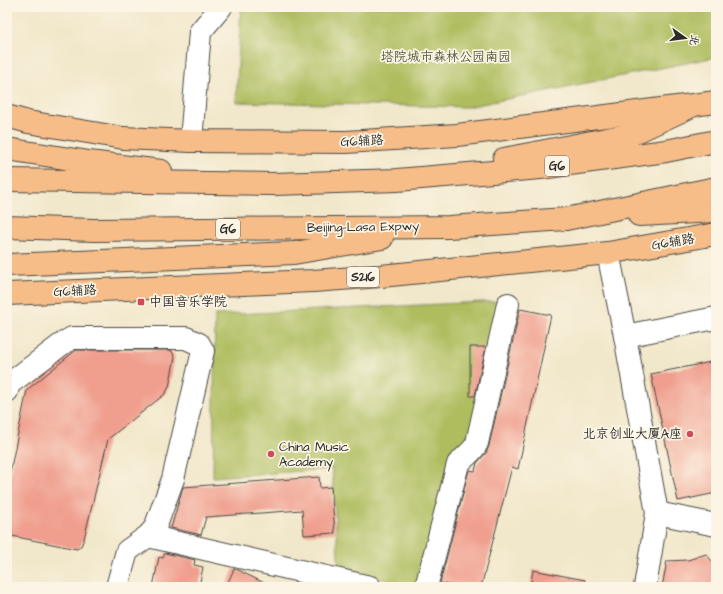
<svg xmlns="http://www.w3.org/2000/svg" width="723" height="594" font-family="'Architects Daughter','LXGW WenKai TC',sans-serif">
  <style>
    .green { fill: #afbd5f; stroke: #6d7445 }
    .building { fill: #f09f8e }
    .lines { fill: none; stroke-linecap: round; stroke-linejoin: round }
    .minor-casing { stroke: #494743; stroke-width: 24 }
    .major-casing { stroke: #494743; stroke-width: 24 }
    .highway-casing { stroke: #494743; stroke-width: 24 }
    .minor { stroke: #fff; stroke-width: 22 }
    .major { stroke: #f7bd88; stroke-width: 22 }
    .highway { stroke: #f7bd88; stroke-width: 22 }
    .poi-dot { fill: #d1495b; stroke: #fcf5e5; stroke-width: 1.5 }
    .labels { text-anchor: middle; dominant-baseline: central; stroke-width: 3.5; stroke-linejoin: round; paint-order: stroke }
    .shield { fill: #fcf5e5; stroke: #6a6863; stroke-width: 1 }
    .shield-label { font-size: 12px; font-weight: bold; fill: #2b2b2b }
    .park-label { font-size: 13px; fill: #53573b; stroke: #fcf5e5 }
    .street-label { font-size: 13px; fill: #2b2b2b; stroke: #fcf5e5 }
    .poi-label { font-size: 13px; fill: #2b2b2b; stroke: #fcf5e5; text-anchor: start }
  </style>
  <rect width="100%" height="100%" fill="#fcf5e5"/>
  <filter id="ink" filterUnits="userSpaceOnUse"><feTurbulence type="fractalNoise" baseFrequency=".025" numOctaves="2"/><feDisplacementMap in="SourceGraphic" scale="8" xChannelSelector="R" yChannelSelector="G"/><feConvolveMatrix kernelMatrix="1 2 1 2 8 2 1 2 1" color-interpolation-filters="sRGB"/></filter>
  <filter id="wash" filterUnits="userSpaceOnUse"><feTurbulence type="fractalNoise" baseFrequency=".012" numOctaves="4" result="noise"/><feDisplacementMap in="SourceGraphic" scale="16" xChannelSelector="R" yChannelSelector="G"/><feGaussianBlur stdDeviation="0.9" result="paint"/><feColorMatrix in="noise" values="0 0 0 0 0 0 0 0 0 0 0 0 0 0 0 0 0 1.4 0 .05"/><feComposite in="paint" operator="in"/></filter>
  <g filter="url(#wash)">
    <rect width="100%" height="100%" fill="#f1e7ca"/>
    <g class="green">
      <polygon points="241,7 716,7 716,57 467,107 236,102"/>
      <polygon points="503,301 472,443 421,587 339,570 332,469 213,477 215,315"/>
    </g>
    <g id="blocks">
      <g class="building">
        <polygon points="520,309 551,315 518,469 512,467 481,587 457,587 440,583 469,470 475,471 477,463 486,453 489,446"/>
        <polygon points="470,347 486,347 475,396 470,396"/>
        <polygon points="76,350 171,350 175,357 169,387 165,394 108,439 84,539 81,546 77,549 7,535 8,482 27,390"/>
        <polygon points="716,361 716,493 678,501 651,374"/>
        <polygon points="319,477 320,488 331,487 335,533 304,535 302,510 206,517 201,535 171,528 183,487"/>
        <polygon points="165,553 195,560 194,565 203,567 199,587 153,587 159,557 163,558"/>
        <polygon points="706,554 716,566 716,587 662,587 667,561 688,560"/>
        <polygon points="234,569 236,569 272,587 226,587"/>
        <polygon points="533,570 585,580 584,587 530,587"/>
      </g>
    </g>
  </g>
  <g filter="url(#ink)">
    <use href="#blocks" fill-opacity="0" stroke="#494743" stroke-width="1"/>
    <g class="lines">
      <defs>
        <g id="minor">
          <polyline points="191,141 200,32 221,7"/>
          <polyline points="608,253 625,336 716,318"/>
          <polyline points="625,336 657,513 716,525"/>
          <polyline points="7,391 9,384 62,344 72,338 186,338 199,344 203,351 173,479 155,528 148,536 127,551 117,587"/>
          <polyline points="148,536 370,587"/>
          <path d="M426,587l32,-123c7,-8 15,-12 19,-21l31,-139"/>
          <polyline points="645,587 657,513"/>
        </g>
        <g id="major">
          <polyline points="7,116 28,122 123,138 191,141 346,142 457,135 716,102"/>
          <polyline points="7,294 313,281 381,276 608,253 716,234"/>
        </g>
        <g id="highway">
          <polyline points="7,149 89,162 161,171"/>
          <polyline points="504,159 632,134 692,106"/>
          <polyline points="7,180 274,184 397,180 540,168 666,151 716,141"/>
          <polyline points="639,215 716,211"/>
          <polyline points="7,227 93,230 449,227 566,219 716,188"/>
          <polyline points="7,265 294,253 382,238"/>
        </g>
      </defs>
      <use href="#minor" class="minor-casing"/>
      <use href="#major" class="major-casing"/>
      <use href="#highway" class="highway-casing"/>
      <use href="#minor" class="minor"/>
      <use href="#major" class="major"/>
      <use href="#highway" class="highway"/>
    </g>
  </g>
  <g class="poi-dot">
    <rect x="137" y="298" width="8" height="8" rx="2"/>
    <circle cx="690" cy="434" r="4"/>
    <circle cx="271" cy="454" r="4"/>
  </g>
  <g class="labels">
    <g class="shield">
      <rect x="545" y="156" width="24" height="20" rx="3"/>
      <rect x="216" y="219" width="24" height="20" rx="3"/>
      <rect x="347" y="267" width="32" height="20" rx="3"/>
    </g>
    <g class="shield-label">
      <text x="557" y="166">G6</text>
      <text x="228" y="229">G6</text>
      <text x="363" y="277">S216</text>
    </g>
    <g class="park-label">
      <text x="446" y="57">塔院城市森林公园南园</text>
    </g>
    <g class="street-label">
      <text transform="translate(362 141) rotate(-3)">G6辅路</text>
      <text transform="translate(363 227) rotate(-1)">Beijing-Lasa Expwy</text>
      <text transform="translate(673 242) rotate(-10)">G6辅路</text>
      <text transform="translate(75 291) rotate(-3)">G6辅路</text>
    </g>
    <g class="poi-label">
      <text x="149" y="302">中国音乐学院</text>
      <text x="682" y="434" text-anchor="end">北京创业大厦A座</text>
      <text x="279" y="447">China Music<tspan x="279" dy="15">Academy</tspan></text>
    </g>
  </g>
  <rect width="723" height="594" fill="none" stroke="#fcf5e5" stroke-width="24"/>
  <g transform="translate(685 38) rotate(104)" stroke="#fcf5e5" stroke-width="3" paint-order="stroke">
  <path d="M0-3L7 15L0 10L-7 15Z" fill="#2b2b2b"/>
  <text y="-6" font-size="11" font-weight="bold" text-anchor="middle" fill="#2b2b2b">北</text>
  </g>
</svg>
